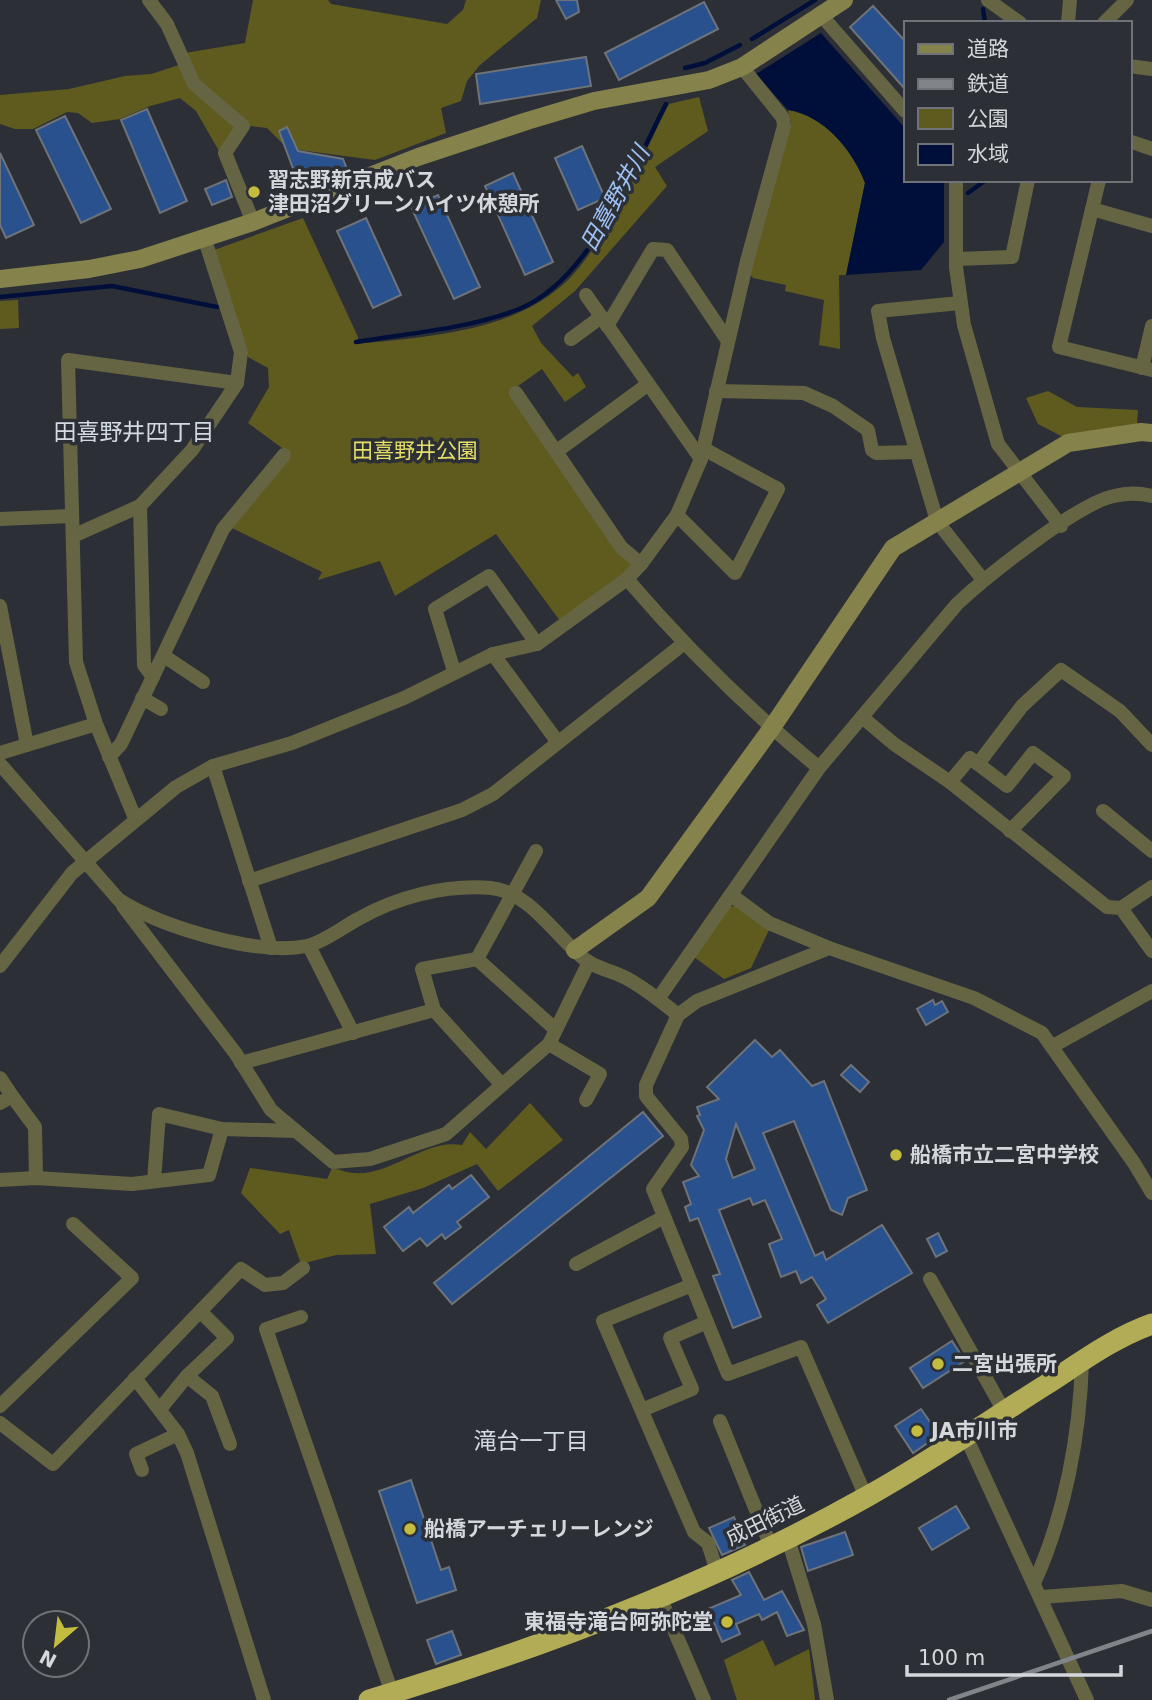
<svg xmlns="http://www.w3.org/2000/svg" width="1152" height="1700" font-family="'DejaVu Sans','Noto Sans JP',sans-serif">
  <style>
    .green { fill: #5f5b1e }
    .water { fill: #000f3a }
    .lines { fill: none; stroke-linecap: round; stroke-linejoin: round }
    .stream { stroke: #000f3a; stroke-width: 4.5 }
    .building { fill: #29518e; stroke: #6e737a; stroke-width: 2; fill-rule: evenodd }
    .street { stroke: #666543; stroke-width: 14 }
    .secondary { stroke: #85824b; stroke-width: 18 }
    .highway { stroke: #b1ac55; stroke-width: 21 }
    .rail { stroke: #81858a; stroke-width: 4.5 }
    .poi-dot { fill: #c4bc3e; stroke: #2c3036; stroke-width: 2.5 }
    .labels { text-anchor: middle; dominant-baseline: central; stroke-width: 7; stroke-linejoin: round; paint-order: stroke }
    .poi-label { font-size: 21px; font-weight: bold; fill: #d4d7db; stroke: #2c3036; text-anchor: start }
    .park-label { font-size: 21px; fill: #e5de67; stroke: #2c3036 }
    .street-label { font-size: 21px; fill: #d4d7db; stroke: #2c3036 }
    .water-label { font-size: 23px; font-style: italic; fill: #9ec1f6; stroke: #2c3036 }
    .neighbourhood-label { font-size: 23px; fill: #d4dae2; stroke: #2c3036 }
  </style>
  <rect width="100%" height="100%" fill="#2c3036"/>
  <g class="green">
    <polygon points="253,0 328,0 331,4 447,24 463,10 466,0 541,0 537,18 480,65 467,81 461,101 441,108 446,133 375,160 299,150 296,145 287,148 267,128 250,126 198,80 185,53 245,43"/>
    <polygon points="179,65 237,127 219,151 196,111 180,98 150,106 120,119 92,123 78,113 67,112 33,129 15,129 0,124 0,95 69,89 125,76 151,74"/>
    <path d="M699,97l9,34 -53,36 12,19 -92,105 -43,35 9,17 32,34 5,-4 8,14 -21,15 -23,-33 -31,22 124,179 -72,55 -67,-91 -101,62 -15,-35 -62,19 4,-8 -92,-45 59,-74 -41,-30 21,-36 -1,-19 -20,-11 -34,-107 89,-32 55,119 -1,7c70,-7 158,-12 211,-64 39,-39 75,-126 101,-176z"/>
    <path d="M788,110c35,5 65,40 77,73l-19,92h-7l1,74 -21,-4 5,-45 -39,-9 1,-6 -33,-7 -4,-5 42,-151z"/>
    <polygon points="18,300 19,328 0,329 0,301"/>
    <polygon points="1048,391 1077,407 1138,410 1137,425 1063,437 1038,424 1026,398"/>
    <polygon points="735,906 769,930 751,968 724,979 694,957 729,907"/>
    <path d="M530,1103l33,37 -65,51 -21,-27 -54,24 -53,16 6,50 -40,1 -35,9 -12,-34 -9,4 -39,-41 9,-25 77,11 5,-11c7,1 15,5 22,5 38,3 71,-35 108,-28l8,-13 16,17z"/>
    <polygon points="763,1640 775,1666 809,1649 815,1700 737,1700 724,1660"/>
  </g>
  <path class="water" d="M821,33l84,95v52h39v62l-23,28 -75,5 19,-92c-12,-33 -42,-68 -77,-73l-32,-36z"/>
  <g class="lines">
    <g class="stream">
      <polyline points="983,9 985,23"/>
      <polyline points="752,39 815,0"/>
      <polyline points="685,68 705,63 740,45"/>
      <polyline points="968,193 986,180"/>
      <polyline points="0,297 112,286 217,307"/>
      <path d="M356,342c54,-9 112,-13 163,-33 72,-29 113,-139 147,-205"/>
    </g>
  </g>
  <g class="building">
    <polygon points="556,0 577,0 579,12 566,19"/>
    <polygon points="704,2 718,29 619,80 605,53"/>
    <polygon points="873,6 905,41 905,89 850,27"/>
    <polygon points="586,57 591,86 480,104 476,74"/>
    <polygon points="147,109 187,201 160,213 121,120"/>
    <polygon points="65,116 111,209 81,223 36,130"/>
    <polygon points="287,127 298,151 343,159 347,169 300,187 279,131"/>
    <polygon points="582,146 605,198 578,210 555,158"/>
    <polygon points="0,153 34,225 6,238 0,225"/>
    <polygon points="513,173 553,262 525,275 485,186"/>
    <polygon points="226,180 232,197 212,205 205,189"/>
    <polygon points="438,195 480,287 454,299 411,207"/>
    <polygon points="366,218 401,295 373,308 337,231"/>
    <polygon points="933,1000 935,1005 942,1001 948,1012 926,1025 917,1009"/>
    <path d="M755,1040l17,17 8,-7 32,36 12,-5 43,109 -19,8 -6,17 -11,-5 -37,-89 -31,12 52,123 8,-4 3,8 56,-35 30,48 -84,50 -11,-18 9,-6 -14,-22 -11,6 -5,-12 -15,6 -12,-33 13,-5 -17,-39 -12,5 -3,-7 -31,12 42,107 -28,11 -20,-52 7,-2 -22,-56 -8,3 -5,-14 6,-3 -8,-22 16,-6 -8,-11 13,-35 -7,-14 3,-1 -3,-8 22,-8 -12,-12zM736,1124l19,45 -22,9 -7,-19z"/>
    <polygon points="851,1065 869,1082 860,1092 841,1075"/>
    <polygon points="643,1112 663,1136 452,1304 434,1283"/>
    <polygon points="471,1175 489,1197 457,1222 461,1227 445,1239 442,1234 427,1246 420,1238 403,1251 384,1227 409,1207 413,1213 449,1185 452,1189"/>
    <polygon points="938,1233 947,1251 936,1257 927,1239"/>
    <polygon points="952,1341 965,1361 923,1388 910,1368"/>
    <polygon points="921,1409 939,1435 913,1453 895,1426"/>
    <polygon points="411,1480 441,1570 449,1567 456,1590 417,1603 379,1491"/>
    <polygon points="956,1506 969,1528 932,1550 919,1528"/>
    <polygon points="734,1517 745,1545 722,1555 709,1528"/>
    <polygon points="845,1532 853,1555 808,1571 801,1547"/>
    <polygon points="749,1572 764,1600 782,1591 804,1630 787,1636 777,1612 762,1620 759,1614 736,1624 740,1634 722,1642 708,1609 741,1595 732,1580"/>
    <polygon points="452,1631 461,1655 436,1664 427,1640"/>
  </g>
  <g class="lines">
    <g class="street">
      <polyline points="149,0 167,24 194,84 243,126 225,153 253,222"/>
      <polyline points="988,0 1020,23"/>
      <polyline points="821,15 905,111"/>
      <polyline points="1068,23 1070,0"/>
      <polyline points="1104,23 1127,0"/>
      <polyline points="1129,66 1152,69"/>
      <polyline points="1129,141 1152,149"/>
      <polyline points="956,180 956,267 964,325 998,444 1061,526"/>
      <polyline points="1099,180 1059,347 1152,370"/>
      <polyline points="1092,209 1152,226"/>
      <polyline points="957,259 1012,257 1028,180"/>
      <polyline points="586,295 701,459"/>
      <polyline points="960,303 878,311 883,338 937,521 983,580"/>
      <polyline points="607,326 653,249 667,250 728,341"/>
      <polyline points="571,339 601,317"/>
      <polyline points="1142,368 1152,326"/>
      <polyline points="716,391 804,393 833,406 868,430 872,450 876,453 915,452"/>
      <polyline points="516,393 621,547 641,564"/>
      <polyline points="557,451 647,385"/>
      <polyline points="140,506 144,665 153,677"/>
      <polyline points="677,515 735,573 778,489 704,449"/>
      <polyline points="0,519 72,516"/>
      <polyline points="73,536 140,506 192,450 237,383 241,352 204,237"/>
      <path d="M627,579c59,69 122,131 192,189"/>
      <polyline points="0,606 27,745"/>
      <polyline points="493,654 557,741"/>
      <polyline points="164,656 203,682"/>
      <polyline points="454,671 435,609 489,576 537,644"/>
      <polyline points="142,698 161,709"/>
      <polyline points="862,717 894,744 950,782"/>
      <polyline points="0,753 96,724"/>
      <polyline points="109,757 121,744 223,529 284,455"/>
      <path d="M0,764l119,136c43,27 137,56 188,46 17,-4 36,-19 51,-27 39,-22 88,-35 133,-31 40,4 66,51 96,73 11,8 27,10 39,17 19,10 36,24 52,37"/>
      <polyline points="978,764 1022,706 1061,670 1120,711 1152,745"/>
      <polyline points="213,766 271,948"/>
      <polyline points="1103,811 1152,851"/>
      <polyline points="135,818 96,724 76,662 68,360 237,383"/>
      <polyline points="1010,831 1064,776 1033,753 1007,786 970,758 950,782 1107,907 1121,908 1152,951"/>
      <polyline points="249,881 462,810 493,794 683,644"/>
      <polyline points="731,895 769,923 829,948"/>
      <polyline points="123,906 236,1054 271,1110 333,1162 370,1159 446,1134 549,1044 589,962"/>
      <polyline points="1121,908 1152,887"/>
      <polyline points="309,946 353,1033"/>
      <polyline points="477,959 536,851"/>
      <polyline points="0,966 72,873 176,787 213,766 292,743 404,698 493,654 537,644 627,579 641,564 677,515 701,459 747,261 784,126 783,118 742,67"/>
      <path d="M658,999l161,-231 138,-164c29,-27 121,-101 157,-108 12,-3 26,-3 38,0"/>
      <polyline points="549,1044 600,1074 586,1100"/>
      <polyline points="1053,1046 1152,991"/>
      <polyline points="241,1063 434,1010"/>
      <polyline points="0,1078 12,1096 0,1103"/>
      <polyline points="502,1085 434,1010 422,969 477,959 555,1029"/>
      <polyline points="12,1096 35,1127 36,1178"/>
      <polyline points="0,1180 36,1178 132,1184 209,1175 222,1129"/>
      <polyline points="154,1181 159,1114 222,1129 296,1131"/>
      <polyline points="576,1264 664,1217"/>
      <polyline points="930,1279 1004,1411"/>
      <polyline points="692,1285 603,1321 694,1532 708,1543 717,1572"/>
      <polyline points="301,1317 266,1329 392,1693"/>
      <polyline points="187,1376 212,1396 230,1444"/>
      <polyline points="135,1378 178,1434 187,1453 264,1700"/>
      <polyline points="0,1406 132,1278 73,1224"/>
      <polyline points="160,1409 187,1376 227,1338 201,1312"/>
      <polyline points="642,1410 692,1389 670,1338 707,1322"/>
      <polyline points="720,1421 771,1547"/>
      <polyline points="0,1423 53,1464 241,1269 265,1285 283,1283 303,1268"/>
      <polyline points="966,1437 1087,1700"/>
      <polyline points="142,1470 136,1454 178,1434"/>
      <polyline points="866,1497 801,1347 728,1374 653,1189 682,1147 681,1139 646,1096 646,1085 678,1015 697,1001 829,948 974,998 1042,1033 1134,1163 1152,1193"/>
      <polyline points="788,1539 814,1624 827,1700"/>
      <path d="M1035,1581c30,-67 45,-146 47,-220"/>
      <polyline points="659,1595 704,1700"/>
      <polyline points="1042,1597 1122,1591 1152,1600"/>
    </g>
    <g class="secondary">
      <polyline points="0,279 89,269 140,259 253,222 418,157 527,121 594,101 709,80 742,67 844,0"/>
      <polyline points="575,950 648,898 771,729 893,548 1068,443 1141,432 1152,433"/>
    </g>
    <path class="highway" d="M369,1700c171,-51 343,-116 499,-204 61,-34 119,-74 179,-112 34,-22 66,-46 105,-60"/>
    <polyline class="rail" points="949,1700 1152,1631"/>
  </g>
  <g class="poi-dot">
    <circle cx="254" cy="192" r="7"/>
    <circle cx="896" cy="1155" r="7"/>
    <circle cx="938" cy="1364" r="7"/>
    <circle cx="917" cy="1431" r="7"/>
    <circle cx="410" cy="1529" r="7"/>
    <circle cx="727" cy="1622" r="7"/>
  </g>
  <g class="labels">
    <g class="poi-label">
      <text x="268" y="180">習志野新京成バス<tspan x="268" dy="24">津田沼グリーンハイツ休憩所</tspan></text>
      <text x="910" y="1155">船橋市立二宮中学校</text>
      <text x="952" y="1364">二宮出張所</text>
      <text x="931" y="1431">JA市川市</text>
      <text x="424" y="1529">船橋アーチェリーレンジ</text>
      <text x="713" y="1622" text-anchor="end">東福寺滝台阿弥陀堂</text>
    </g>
    <g class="park-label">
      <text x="415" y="451">田喜野井公園</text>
    </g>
    <g class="street-label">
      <text transform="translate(765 1521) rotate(-26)">成田街道</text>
    </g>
    <g class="water-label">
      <text transform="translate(615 198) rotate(-61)">田喜野井川</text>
    </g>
    <g class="neighbourhood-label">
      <text x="134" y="432">田喜野井四丁目</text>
      <text x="531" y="1441">滝台一丁目</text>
    </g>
  </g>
  <rect x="904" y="21" width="228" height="161" fill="#2c3036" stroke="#6f7378" stroke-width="2"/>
  <rect x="918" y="44" width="35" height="10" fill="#85824b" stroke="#6f7378" stroke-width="2"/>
  <text x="967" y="56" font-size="21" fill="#d4d7db">道路</text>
  <rect x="918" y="79" width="35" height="10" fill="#81858a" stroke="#6f7378" stroke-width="2"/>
  <text x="967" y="91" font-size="21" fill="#d4d7db">鉄道</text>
  <rect x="918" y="108" width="35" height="21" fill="#5f5b1e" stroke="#6f7378" stroke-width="2"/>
  <text x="967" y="126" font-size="21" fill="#d4d7db">公園</text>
  <rect x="918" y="144" width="35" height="21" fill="#000f3a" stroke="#6f7378" stroke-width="2"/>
  <text x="967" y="161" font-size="21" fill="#d4d7db">水域</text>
  <g transform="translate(56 1644) rotate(208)"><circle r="33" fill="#2c3036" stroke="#6f7378" stroke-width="2"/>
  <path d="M0-5L12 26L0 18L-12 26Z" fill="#c4bc3e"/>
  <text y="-10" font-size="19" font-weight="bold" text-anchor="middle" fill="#d4d7db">N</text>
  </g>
  <path d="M907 1665v10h214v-10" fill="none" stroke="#d4d7db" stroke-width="3.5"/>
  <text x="918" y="1665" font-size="21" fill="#d4d7db" stroke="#2c3036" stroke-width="5" paint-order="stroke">100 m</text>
</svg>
